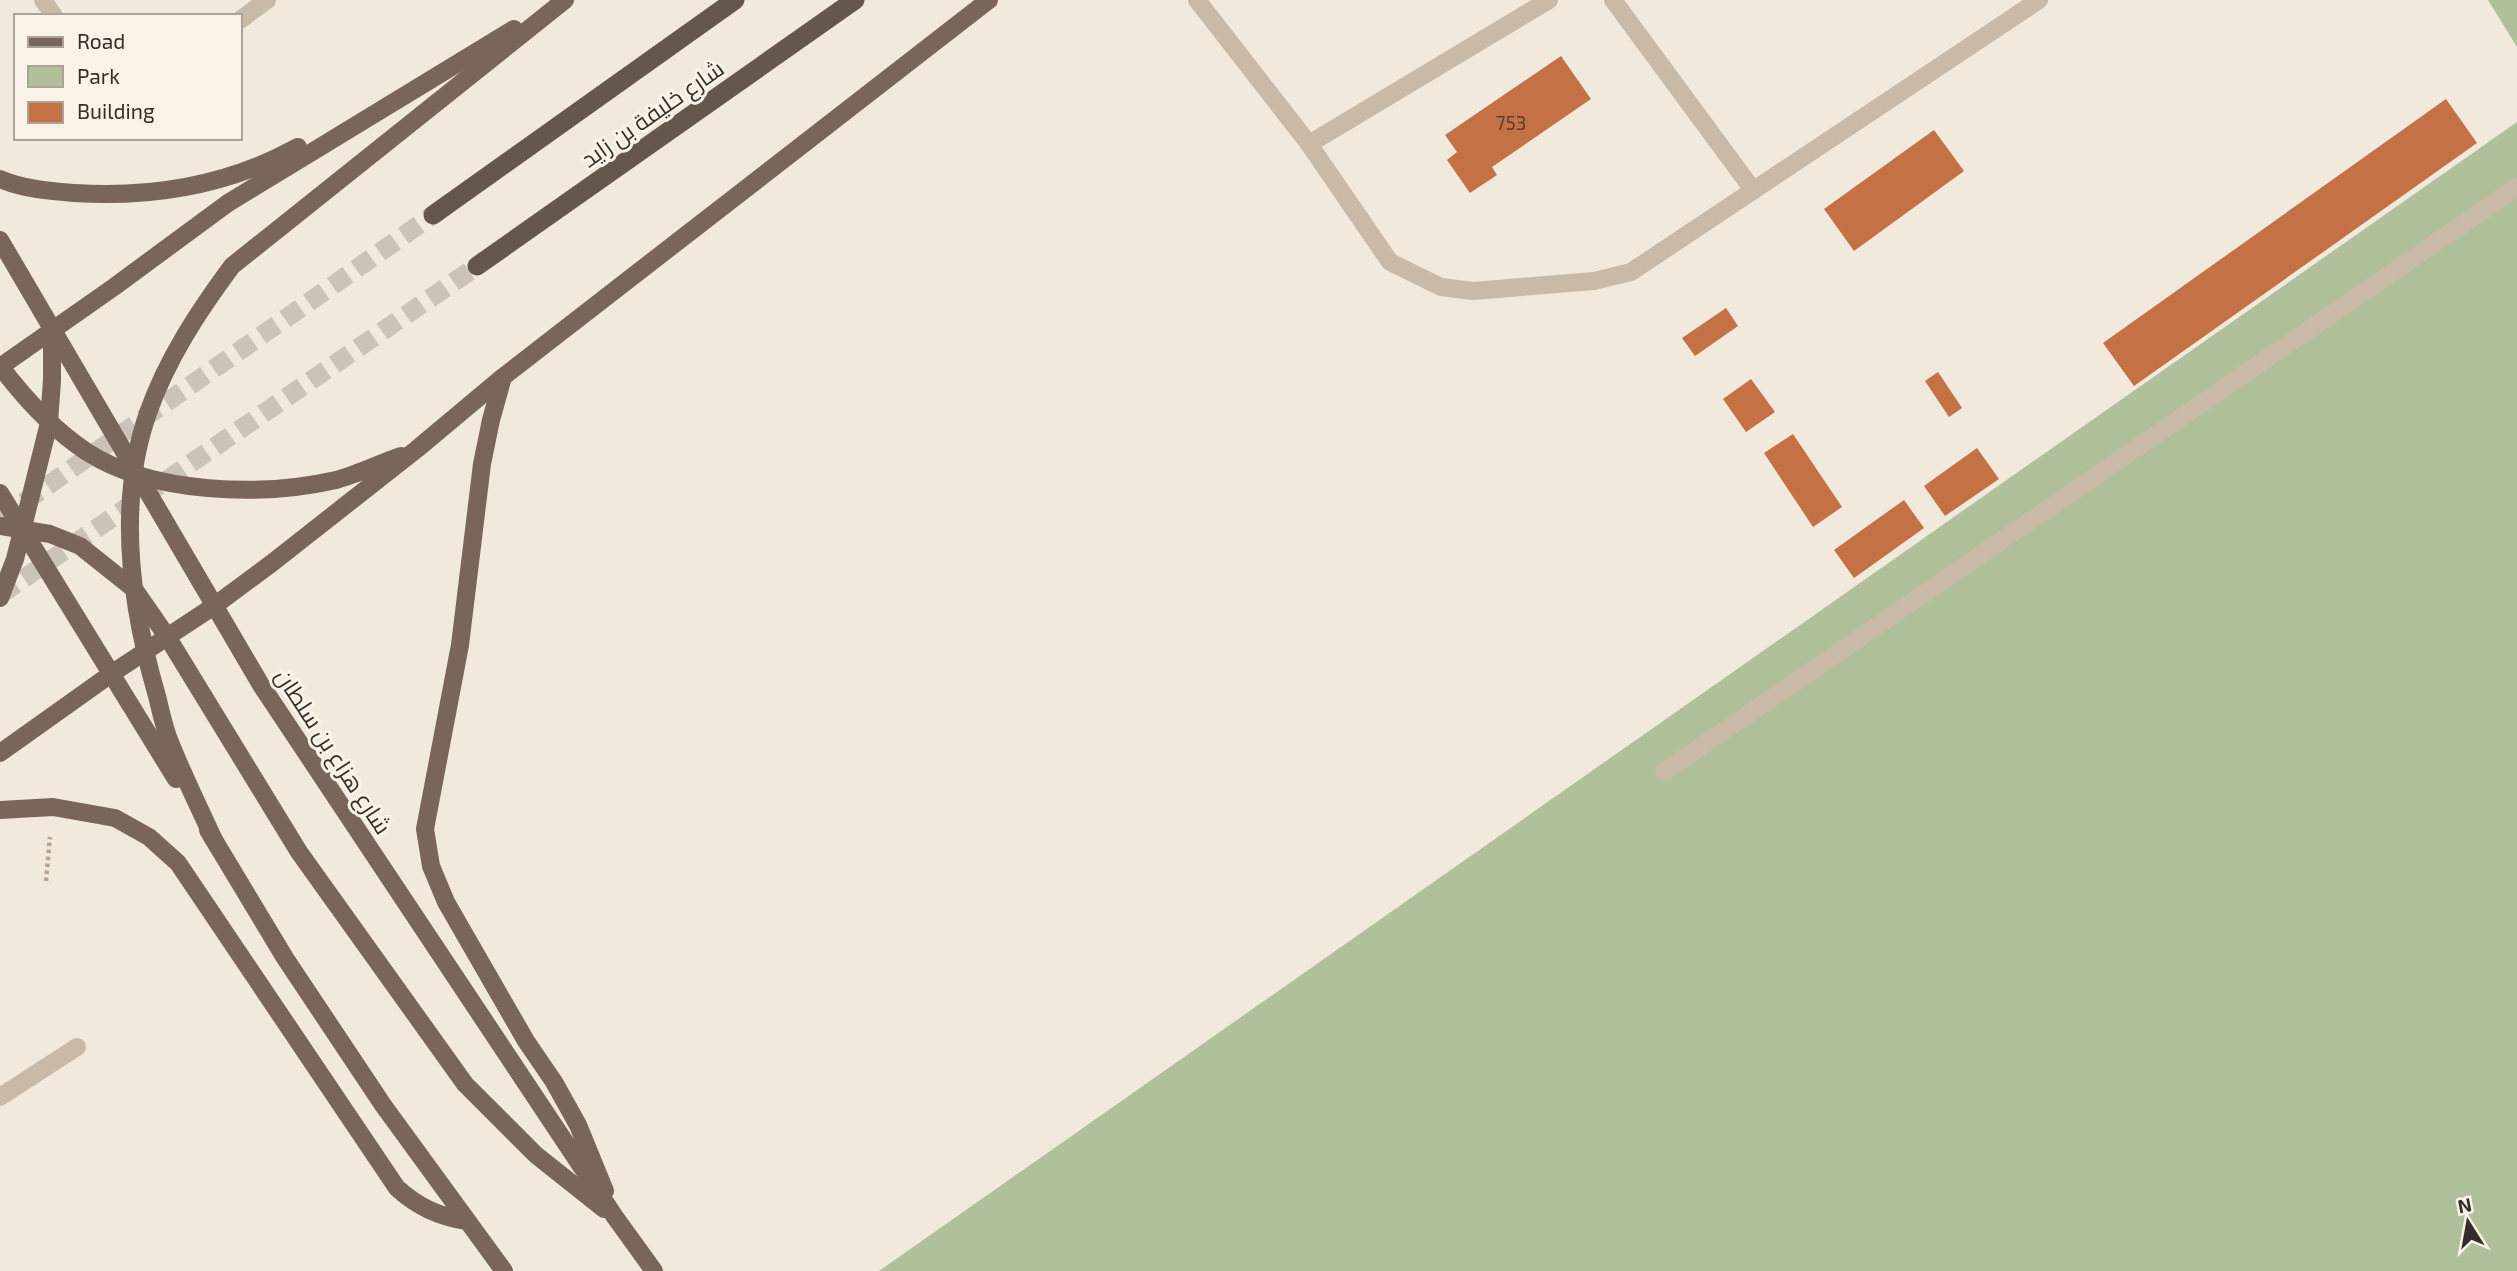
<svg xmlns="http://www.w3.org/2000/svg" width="2517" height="1271" font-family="'Exo 2',Cairo,sans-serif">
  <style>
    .green { fill: #b0c09b }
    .building { fill: #c47146 }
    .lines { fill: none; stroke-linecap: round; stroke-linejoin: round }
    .trunk-tunnel { stroke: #cbc3b7; stroke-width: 19; stroke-dasharray: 19 10; stroke-linecap: butt }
    .path { stroke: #b5a491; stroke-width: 4.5; stroke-dasharray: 3.5 3.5; stroke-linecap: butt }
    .service { stroke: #c9baa7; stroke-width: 18 }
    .minor { stroke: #c9baa7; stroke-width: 18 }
    .primary { stroke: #776659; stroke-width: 18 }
    .trunk { stroke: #66574c; stroke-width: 19 }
    .labels { text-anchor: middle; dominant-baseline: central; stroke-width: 6; stroke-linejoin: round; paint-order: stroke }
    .number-label { font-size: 19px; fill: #593e2f }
    .street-label { font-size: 23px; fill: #352d27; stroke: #f9f2e7 }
  </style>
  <rect width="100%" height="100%" fill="#f1e9db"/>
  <g class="green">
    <polygon points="2489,0 2517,0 2517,47 2488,0"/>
    <polygon points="2517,122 2517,1271 879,1271"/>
  </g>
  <g class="building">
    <polygon points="1561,56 1591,99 1492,167 1497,175 1470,193 1447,160 1457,152 1445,135"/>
    <polygon points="2446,99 2477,143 2134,386 2103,343"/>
    <polygon points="1934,130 1964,171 1854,251 1824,209"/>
    <polygon points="1726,308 1738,326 1695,356 1682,338"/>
    <polygon points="1938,372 1962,408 1949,417 1925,381"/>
    <polygon points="1751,379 1775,412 1746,432 1723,399"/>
    <polygon points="1793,434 1842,507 1813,527 1764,453"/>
    <polygon points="1977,448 1999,479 1945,516 1924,486"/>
    <polygon points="1904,500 1924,528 1854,578 1834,550"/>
  </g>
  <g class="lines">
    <g class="trunk-tunnel">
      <polyline points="0,519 433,215"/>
      <polyline points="0,595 477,266"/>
    </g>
    <polyline class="path" points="46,881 50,837"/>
    <g class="service">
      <polyline points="1197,0 1309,144 1390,262 1441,287 1473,291 1594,281 1631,272 2039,0"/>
      <polyline points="1613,0 1753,190"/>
      <polyline points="1309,144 1549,0"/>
      <polyline points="1664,772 2517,187"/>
      <polyline points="0,1097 77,1047"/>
    </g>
    <g class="minor">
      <polyline points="43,0 54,16"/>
      <polyline points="240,20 267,0"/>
    </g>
    <g class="primary">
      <path d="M0,179c23,10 49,12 74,14 77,5 155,-8 224,-46"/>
      <polyline points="0,240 261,685 615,1217 654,1271"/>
      <path d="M0,366c25,33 52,63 87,86 65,42 175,45 249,28 22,-6 44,-17 65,-24"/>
      <polyline points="0,367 114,287 228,203 514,29"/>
      <polyline points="503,377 491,420 482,464 460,645 425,829 431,866 446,902 526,1041 554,1082 578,1125 605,1191"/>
      <polyline points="0,493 176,779"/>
      <polyline points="0,526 50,534 80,546 134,589 168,638 299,852 465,1084 536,1155 604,1209"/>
      <polyline points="0,598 15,559 49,423 52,380 52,332"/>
      <polyline points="0,753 111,674 214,606 272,563 417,449 503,377 989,0"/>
      <path d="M0,810l53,-3 62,11 34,19 29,26 219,325c21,19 41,28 69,33"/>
      <polyline points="208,830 285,958 383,1105 504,1271"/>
      <path d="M214,840c-15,-33 -31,-65 -44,-98 -6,-14 -9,-30 -13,-46 -26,-89 -41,-192 -9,-283 19,-54 50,-101 84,-147l333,-266"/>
    </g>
    <g class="trunk">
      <polyline points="433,215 735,0"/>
      <polyline points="477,266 855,0"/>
    </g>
  </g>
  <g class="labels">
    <g class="number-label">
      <text x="1511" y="122">753</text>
    </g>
    <g class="street-label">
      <text transform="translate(652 113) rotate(-35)">شارع خليفة بن زايد</text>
      <text transform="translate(334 751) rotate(57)">شارع هزاع بن سلطان</text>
    </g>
  </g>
  <rect x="14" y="14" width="228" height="126" fill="#f9f2e7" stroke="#aba39a" stroke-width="2"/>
  <rect x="28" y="37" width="35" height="10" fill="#776659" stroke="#aba39a" stroke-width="2"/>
  <text x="77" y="49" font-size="21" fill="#352d27">Road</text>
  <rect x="28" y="66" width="35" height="21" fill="#b0c09b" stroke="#aba39a" stroke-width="2"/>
  <text x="77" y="84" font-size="21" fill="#352d27">Park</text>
  <rect x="28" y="102" width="35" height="21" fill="#c47146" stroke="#aba39a" stroke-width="2"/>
  <text x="77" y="119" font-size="21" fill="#352d27">Building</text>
  <g transform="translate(2468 1222) rotate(349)" stroke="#f9f2e7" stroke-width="5" paint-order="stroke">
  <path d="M0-5L12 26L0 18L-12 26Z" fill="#352d27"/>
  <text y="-10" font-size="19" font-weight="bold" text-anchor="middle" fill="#352d27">N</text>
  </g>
</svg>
